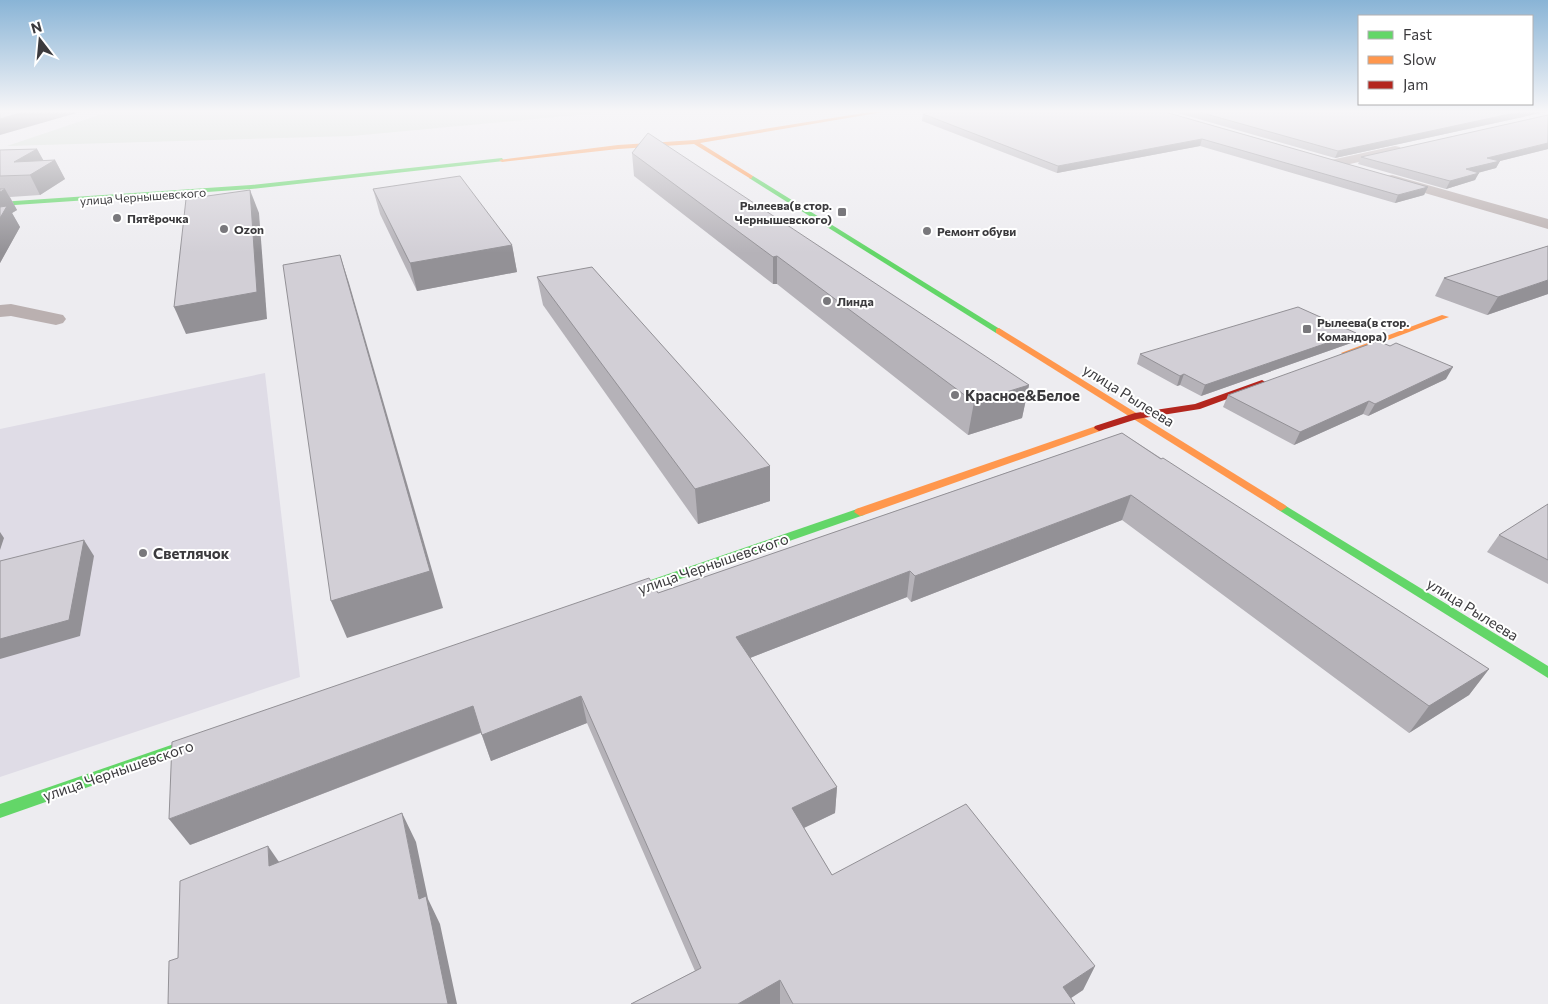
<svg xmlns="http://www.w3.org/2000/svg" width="1548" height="1004" font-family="Commissioner,sans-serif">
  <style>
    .built { fill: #dfdce6 }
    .green { fill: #d6dfd6 }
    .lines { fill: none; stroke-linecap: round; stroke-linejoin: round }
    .street { fill: #bab0b0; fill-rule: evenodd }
    .fast { fill: #63d668; fill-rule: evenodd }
    .slow { fill: #ff974d; fill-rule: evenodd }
    .jam { fill: #b3261e; fill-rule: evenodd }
    .wall { fill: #b5b2b8 }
    .shaded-wall { fill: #939196 }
    .building { fill: #d2cfd6; stroke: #939196 }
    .poi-dot { fill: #79787c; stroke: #fff; stroke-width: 2 }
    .labels { text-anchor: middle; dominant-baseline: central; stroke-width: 4; stroke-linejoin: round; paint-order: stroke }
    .far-street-label { font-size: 12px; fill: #3b3a3d; stroke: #fff }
    .far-poi-label { font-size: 12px; font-weight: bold; fill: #3b3a3d; stroke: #fff; text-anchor: start }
    .poi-label { font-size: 15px; font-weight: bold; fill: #3b3a3d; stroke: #fff; text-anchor: start }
    .street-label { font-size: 15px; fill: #3b3a3d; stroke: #fff }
  </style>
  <rect width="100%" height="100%" fill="#edecf0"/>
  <polygon class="built" points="265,373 300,677 0,777 0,429"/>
  <polygon class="green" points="108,112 608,112 352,136 7,146"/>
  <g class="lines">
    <g class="street">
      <polygon points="1395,146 1400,147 1401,150 1400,153 1336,167 1329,163 1331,160"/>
      <polygon points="1392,175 1548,219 1548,229 1387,182 1385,179 1387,176"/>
      <polygon points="11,304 63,315 66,319 63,323 56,325 11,316 0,317 0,305"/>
    </g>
    <g class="fast">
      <polygon points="502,158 504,161 251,189 0,206 0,202 251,185"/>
      <polygon points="749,176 753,176 1003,331 1002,333 996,333 749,178"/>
      <polygon points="1281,503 1548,666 1548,678 1277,509 1275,507"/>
      <polygon points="860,508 864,509 866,512 864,515 623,599 613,599 612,596 613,593"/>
      <polygon points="206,733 211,734 214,739 211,744 0,818 0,804"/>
    </g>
    <g class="slow">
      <polygon points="870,112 883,112 700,143 753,176 751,179 694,144 618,149 502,162 499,160 618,145 695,140"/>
      <polygon points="1442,315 1449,317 1348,355 1345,356 1341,353"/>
      <polygon points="999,328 1285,505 1287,507 1281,511 1277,509 996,333 996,329"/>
      <polygon points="1099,425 1103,426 1104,428 1103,430 864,515 860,516 854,512 856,509"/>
    </g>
    <polygon class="jam" points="1262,380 1267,383 1265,385 1200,409 1137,419 1099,431 1094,428 1095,426 1135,413 1195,404"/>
  </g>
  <g class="wall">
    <polygon points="1165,112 1428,187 1424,195 1395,203 1200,146 1057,173 922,121 923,114"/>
    <polygon points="1174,112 1545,112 1335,158"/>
    <polygon points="1548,115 1548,149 1500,161 1496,168 1478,173 1475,180 1446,189 1358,164 1361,157"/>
    <polygon points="37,149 43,160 55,160 65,179 40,195 10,197 17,210 12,213 20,227 0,263 0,150"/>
    <polygon points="632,153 1029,385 1022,418 968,435 777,284 773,284 634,176"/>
    <polygon points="373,189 512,245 517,272 417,291 380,214"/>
    <polygon points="1548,246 1548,294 1487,315 1435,296 1444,278"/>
    <polygon points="537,277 770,466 770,501 698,524 543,305"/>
    <polygon points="1351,343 1201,396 1180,385 1177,386 1137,364 1140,354"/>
    <polygon points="1446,379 1368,416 1363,414 1294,445 1223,407 1228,395"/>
    <polygon points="1122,433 1489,669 1469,695 1409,733 1122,520 911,602 907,597 750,658 837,787 835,813 804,828 832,875 1095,966 1083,990 1071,998 1075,1004 631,1004 695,971 587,723 491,761 481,733 190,845 658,593"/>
    <polygon points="1548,504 1548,584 1487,552 1499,535"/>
  </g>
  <g class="shaded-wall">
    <polygon points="23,112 80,112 0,135 0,119"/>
    <polygon points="1519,112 1545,112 1335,158 1338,151"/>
    <polygon points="1202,139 1200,146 1057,173 1058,166"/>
    <polygon points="1548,143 1548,149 1500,161 1496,168 1462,177 1466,169 1487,158"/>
    <polygon points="37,149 46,165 55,160 65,179 40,195 30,175 14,162"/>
    <polygon points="1479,173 1475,180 1446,189 1450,181"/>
    <polygon points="1428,187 1424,195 1395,203 1398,195"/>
    <polygon points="5,189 17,210 12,213 20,227 0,263 0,192"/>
    <polygon points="250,190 259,213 267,319 186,334 174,307"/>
    <polygon points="512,245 517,272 417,291 410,263"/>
    <polygon points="340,255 349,283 443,608 347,638 331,601"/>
    <polygon points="777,256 777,284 773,284 773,257"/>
    <polygon points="1548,280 1548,294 1487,315 1498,297"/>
    <polygon points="1356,333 1351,343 1201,396 1205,385"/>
    <polygon points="1453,367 1446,379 1368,416 1375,404"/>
    <polygon points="1184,374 1180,385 1177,386 1180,376"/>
    <polygon points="1029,385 1022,418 968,435 974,402"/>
    <polygon points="1369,401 1363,414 1294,445 1300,432"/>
    <polygon points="770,466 770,501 698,524 695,489"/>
    <polygon points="1131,495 1122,520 911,602 915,576"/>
    <polygon points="0,532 4,538 0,550"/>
    <polygon points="84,540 94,556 80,636 0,659 0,639"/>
    <polygon points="910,571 907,597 737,663 736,637"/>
    <polygon points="1489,669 1469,695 1409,733 1429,706"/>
    <polygon points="581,696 587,723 491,761 482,735"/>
    <polygon points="473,706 482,732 190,845 169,819"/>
    <polygon points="837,787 835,813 791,834 792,808"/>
    <polygon points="402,813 416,842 428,899 440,924 457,1004 448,1004 419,899"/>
    <polygon points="268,846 288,875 269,866"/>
    <polygon points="1095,966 1083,990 1062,1004 1063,987"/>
    <polygon points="780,980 780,1004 738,1004"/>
  </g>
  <g class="building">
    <polygon points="0,112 23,112 0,119"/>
    <polygon points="931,112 1165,112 1428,187 1398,195 1202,139 1058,166 923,114"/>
    <polygon points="1199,112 1519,112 1338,151"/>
    <polygon points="1548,115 1548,143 1487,158 1500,161 1466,169 1479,173 1450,181 1361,157"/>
    <polygon points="648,133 1029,385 974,402 777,256 773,257 632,153"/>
    <polygon points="37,149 14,162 55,160 30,175 0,176 0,150"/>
    <polygon points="460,176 512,245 410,263 373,189"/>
    <polygon points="0,189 5,189 0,192"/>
    <polygon points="250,190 257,292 174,307 186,199"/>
    <polygon points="7,206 0,218 0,207"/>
    <polygon points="1548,246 1548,280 1498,297 1444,278"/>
    <polygon points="340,255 430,571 331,601 283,265"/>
    <polygon points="592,267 770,466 695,489 537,277"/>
    <polygon points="1298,307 1356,333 1205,385 1184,374 1180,376 1140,354"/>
    <polygon points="1378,341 1390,346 1396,343 1453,367 1375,404 1369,401 1300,432 1228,395"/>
    <polygon points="1122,433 1161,459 1163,458 1489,669 1429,706 1131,495 915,576 910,571 736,637 837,787 792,808 832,875 966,804 1095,966 1063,987 1075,1004 793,1004 780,980 738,1004 631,1004 701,968 581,696 482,735 473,706 169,819 172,742 649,578 658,593"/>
    <polygon points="1548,504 1548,560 1499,535"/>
    <polygon points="84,540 69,620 0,639 0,561"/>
    <polygon points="402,813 419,899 426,896 448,1004 168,1004 169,961 178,958 180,881 268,846 269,866"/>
  </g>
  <linearGradient id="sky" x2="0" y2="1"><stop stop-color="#89b4d6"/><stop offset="0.44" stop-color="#f7f6f8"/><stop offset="1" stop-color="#f7f6f8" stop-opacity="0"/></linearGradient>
  <rect width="1548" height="253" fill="url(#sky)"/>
  <g class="poi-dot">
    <rect x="837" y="207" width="10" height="10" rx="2.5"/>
    <circle cx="117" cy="218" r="5"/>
    <circle cx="224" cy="229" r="5"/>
    <circle cx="927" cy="231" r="5"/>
    <circle cx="827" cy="301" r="5"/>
    <rect x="1302" y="324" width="10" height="10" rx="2.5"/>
    <circle cx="955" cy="395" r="5"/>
    <circle cx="143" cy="553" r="5"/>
  </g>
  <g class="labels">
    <g class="far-street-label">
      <text transform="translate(143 196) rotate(-4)">улица Чернышевского</text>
    </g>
    <g class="far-poi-label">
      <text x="832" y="205" text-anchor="end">Рылеева(в стор.<tspan x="832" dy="14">Чернышевского)</tspan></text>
      <text x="127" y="218">Пятёрочка</text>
      <text x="234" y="229">Ozon</text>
      <text x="937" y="231">Ремонт обуви</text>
      <text x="837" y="301">Линда</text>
      <text x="1317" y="322">Рылеева(в стор.<tspan x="1317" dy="14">Командора)</tspan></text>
    </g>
    <g class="poi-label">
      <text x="965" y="395">Красное&amp;Белое</text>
      <text x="153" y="553">Светлячок</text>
    </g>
    <g class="street-label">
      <text transform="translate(1129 395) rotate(32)">улица Рылеева</text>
      <text transform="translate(713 563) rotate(-19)">улица Чернышевского</text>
      <text transform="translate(1473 609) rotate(32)">улица Рылеева</text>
      <text transform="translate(118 770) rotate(-19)">улица Чернышевского</text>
    </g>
  </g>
  <rect x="1358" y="15" width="175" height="90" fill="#ffffff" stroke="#b1b0b1"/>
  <rect x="1368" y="31" width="25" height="8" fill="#63d668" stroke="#b1b0b1"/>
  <text x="1403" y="40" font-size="15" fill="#3b3a3d">Fast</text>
  <rect x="1368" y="56" width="25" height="8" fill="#ff974d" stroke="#b1b0b1"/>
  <text x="1403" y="65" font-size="15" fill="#3b3a3d">Slow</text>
  <rect x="1368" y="81" width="25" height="8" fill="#b3261e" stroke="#b1b0b1"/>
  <text x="1403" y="90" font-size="15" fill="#3b3a3d">Jam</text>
  <g transform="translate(40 40) rotate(344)" stroke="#ffffff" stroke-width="4" paint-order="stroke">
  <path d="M0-4L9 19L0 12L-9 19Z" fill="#3b3a3d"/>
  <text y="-8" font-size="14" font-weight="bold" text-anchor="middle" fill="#3b3a3d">N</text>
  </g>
</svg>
